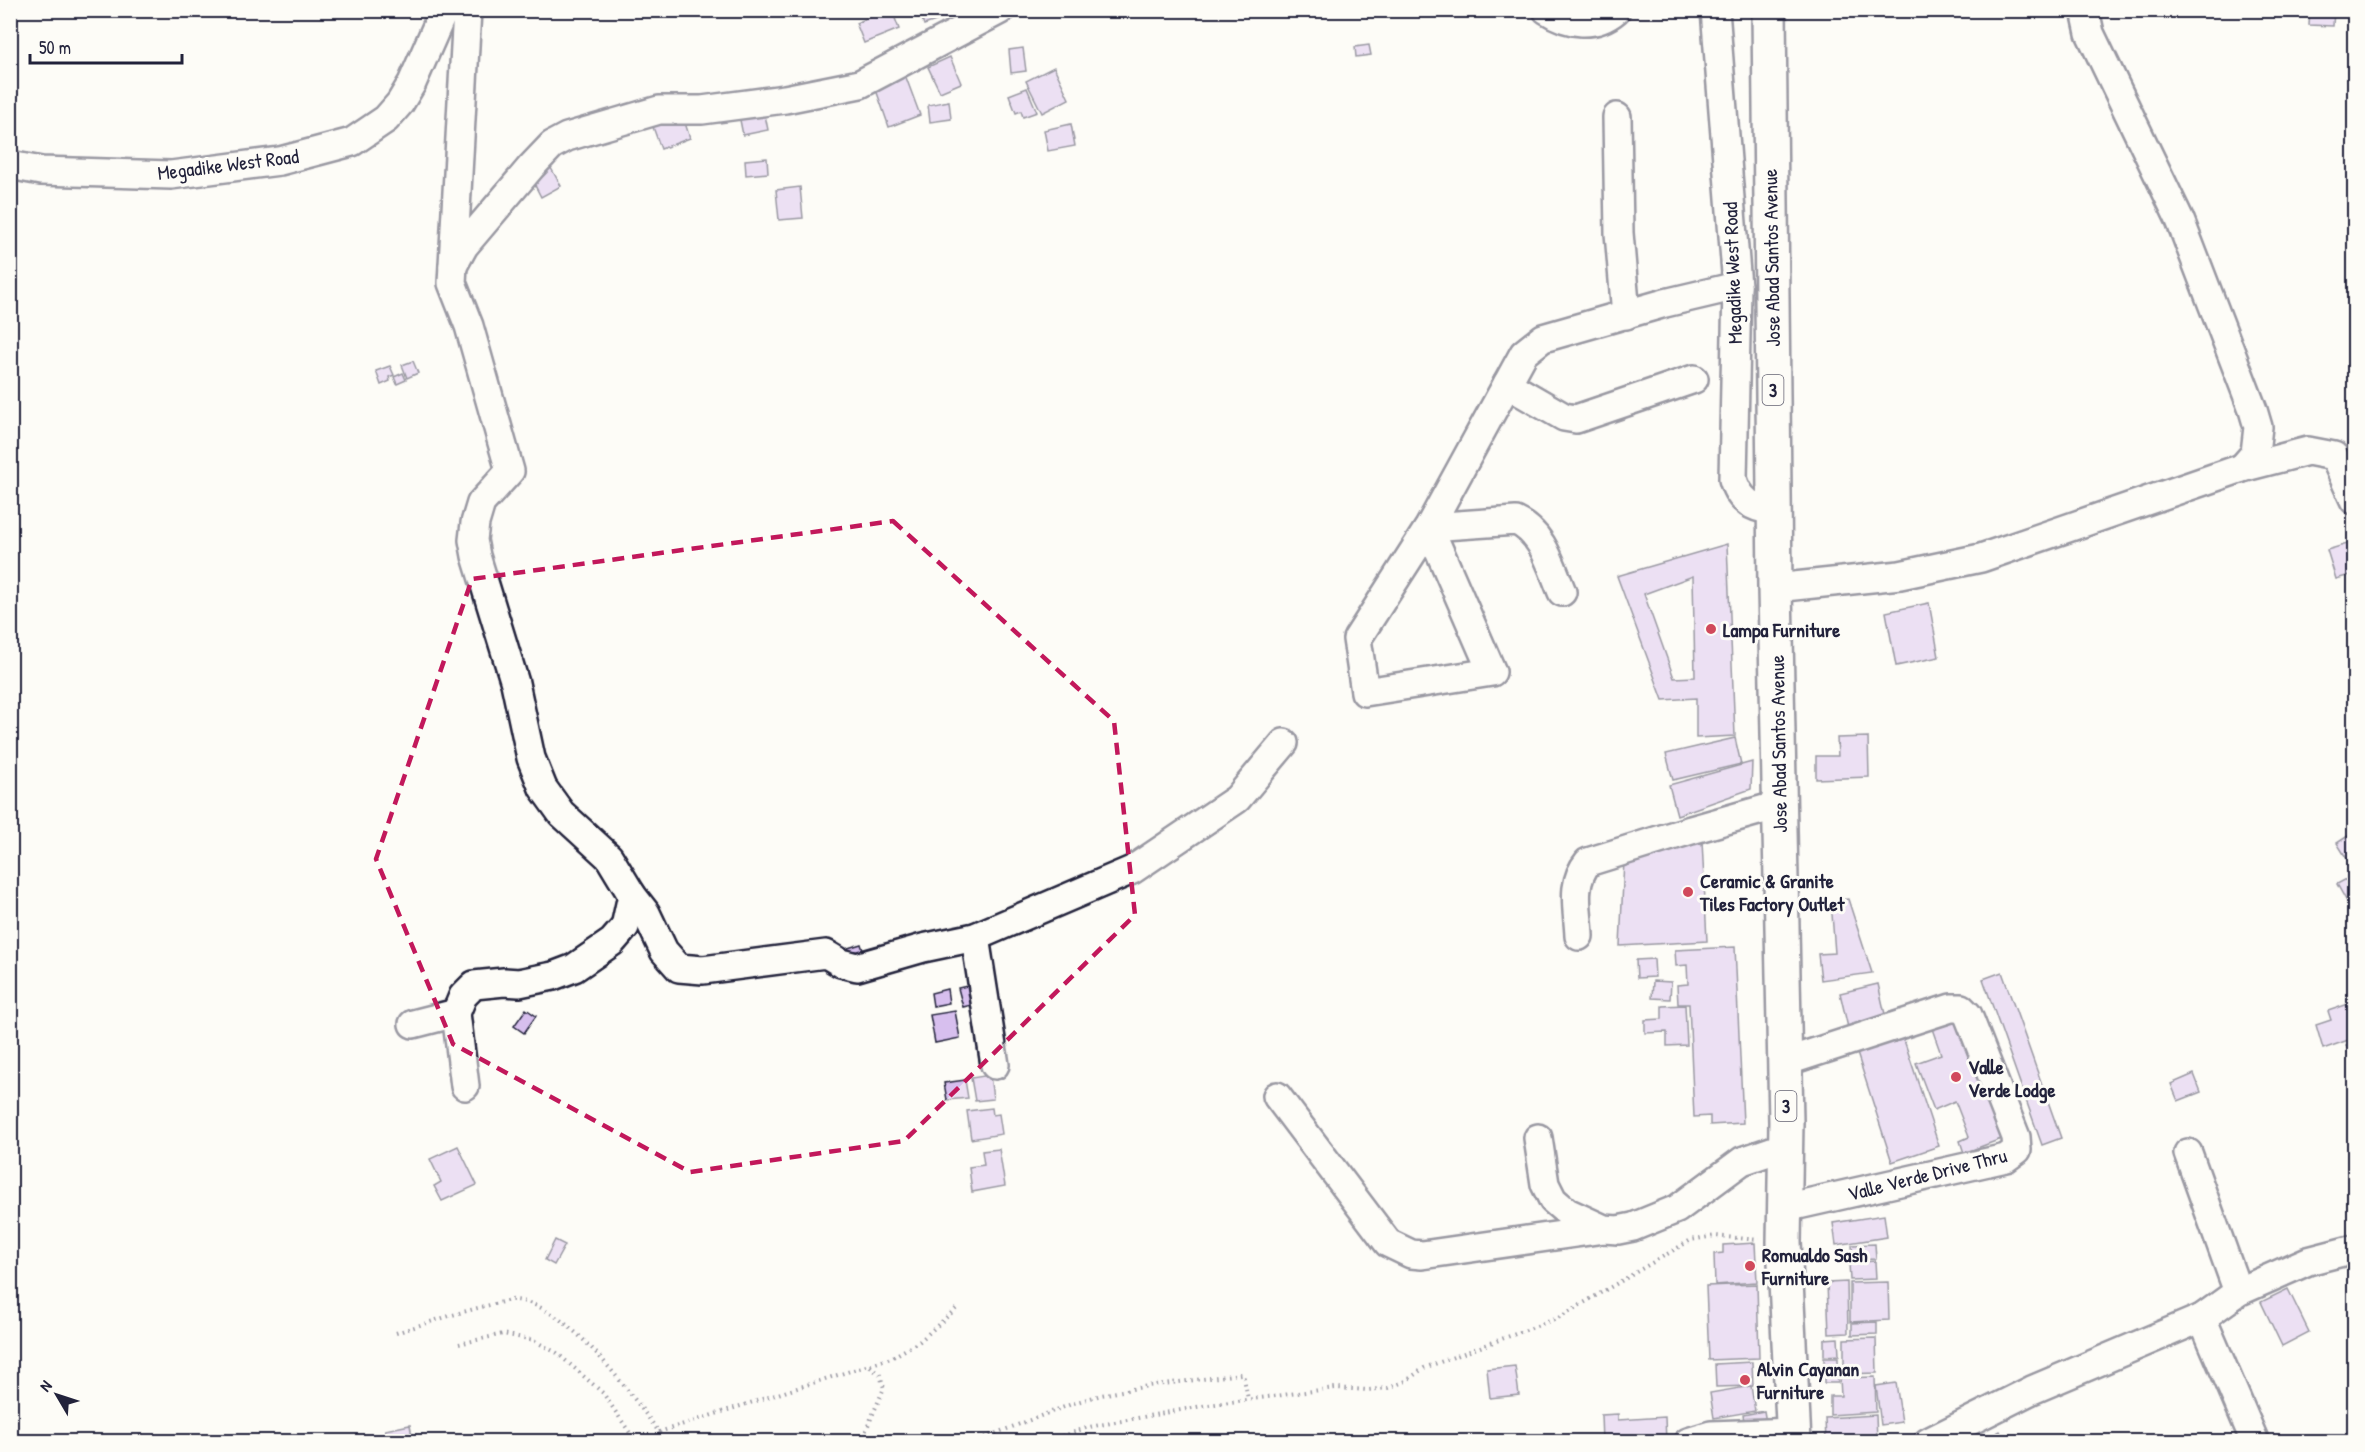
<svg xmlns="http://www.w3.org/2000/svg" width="2365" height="1452" font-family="'Patrick Hand',sans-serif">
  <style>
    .building { fill: #d7bfee; stroke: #22223b; stroke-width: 1.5; fill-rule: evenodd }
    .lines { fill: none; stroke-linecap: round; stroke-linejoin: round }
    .minor-casing { stroke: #22223b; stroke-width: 32 }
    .highway-casing { stroke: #22223b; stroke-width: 38 }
    .path { stroke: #22223b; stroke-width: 4; stroke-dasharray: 1.5 4.5; stroke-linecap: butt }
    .minor { stroke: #fdfcf7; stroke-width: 27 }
    .highway { stroke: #fdfcf7; stroke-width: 33 }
    .marked { fill: none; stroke: #c2185b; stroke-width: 4.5; stroke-dasharray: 12 8; stroke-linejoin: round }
    .poi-dot { fill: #d1495b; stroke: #fdfcf7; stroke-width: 2 }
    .labels { text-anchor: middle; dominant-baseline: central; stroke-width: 6; stroke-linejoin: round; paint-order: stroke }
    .shield { fill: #fdfcf7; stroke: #646373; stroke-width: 1.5 }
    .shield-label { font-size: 18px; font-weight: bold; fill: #22223b }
    .street-label { font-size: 20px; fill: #22223b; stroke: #fdfcf7 }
    .poi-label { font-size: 20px; font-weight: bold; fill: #22223b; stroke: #fdfcf7; text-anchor: start }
  </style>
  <rect width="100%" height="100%" fill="#fdfcf7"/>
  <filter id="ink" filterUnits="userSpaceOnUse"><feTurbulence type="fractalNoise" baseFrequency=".0167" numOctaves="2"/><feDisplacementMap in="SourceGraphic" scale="12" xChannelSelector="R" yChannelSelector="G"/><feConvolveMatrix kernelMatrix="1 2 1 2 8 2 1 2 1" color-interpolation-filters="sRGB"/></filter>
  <g filter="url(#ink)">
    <g class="building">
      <polygon points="888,10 892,10 899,29 864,43 856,23"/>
      <polygon points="919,10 968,10 924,25"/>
      <polygon points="2310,10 2334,10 2333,26 2309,25"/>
      <polygon points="1369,45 1371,55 1356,57 1355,47"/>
      <polygon points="1023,48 1026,71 1011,73 1009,50"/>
      <polygon points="950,57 961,83 940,92 928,67"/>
      <polygon points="1054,67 1069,99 1042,113 1026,81"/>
      <polygon points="904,72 920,115 889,127 874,84"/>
      <polygon points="1027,88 1037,112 1023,117 1021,111 1016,113 1009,95"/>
      <polygon points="949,101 951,119 930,122 928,105"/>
      <polygon points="764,110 768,130 743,135 739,115"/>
      <polygon points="683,117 690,138 661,149 653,127"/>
      <polygon points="1071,124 1075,146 1048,151 1044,130"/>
      <polygon points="767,158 768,173 746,175 745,160"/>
      <polygon points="547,161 561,186 541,197 528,172"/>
      <polygon points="800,187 803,218 779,220 776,190"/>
      <polygon points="413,361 418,373 407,378 402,365"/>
      <polygon points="390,366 394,375 389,377 390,381 381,385 376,371"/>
      <polygon points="403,373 406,380 397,384 394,377"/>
      <polygon points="2354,542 2354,574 2336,579 2327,550"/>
      <path d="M1727,544l8,192 -39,2v-40l-33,2 -46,-124zM1693,576l2,101 -21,1 -30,-84z"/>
      <polygon points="1929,603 1939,657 1896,666 1886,612"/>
      <polygon points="1868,737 1869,777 1816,779 1816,756 1838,756 1837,738"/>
      <polygon points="1735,738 1741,764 1673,780 1666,754"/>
      <polygon points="1752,762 1751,789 1677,815 1669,785"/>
      <polygon points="2354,832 2354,855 2347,859 2337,843"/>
      <polygon points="1702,841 1707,941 1620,946 1624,860"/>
      <polygon points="2354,875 2354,896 2346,900 2337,884"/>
      <polygon points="1848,899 1872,973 1821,980 1818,954 1835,953 1831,901"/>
      <polygon points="861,944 866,959 853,963 848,948"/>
      <polygon points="1735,947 1743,1123 1710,1125 1710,1116 1694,1117 1689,1004 1678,1004 1677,985 1688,984 1687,965 1676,966 1675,950"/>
      <polygon points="1654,959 1655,977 1637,978 1636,960"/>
      <polygon points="2002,972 2061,1138 2042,1145 1983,979"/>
      <polygon points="1653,981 1671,982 1670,999 1652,998"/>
      <polygon points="976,984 980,1003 963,1007 958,988"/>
      <polygon points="1878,984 1887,1023 1849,1032 1840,993"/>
      <polygon points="947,989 949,1003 933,1006 931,993"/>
      <polygon points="2354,1002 2354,1038 2323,1049 2316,1025 2331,1020 2328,1011"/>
      <polygon points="1685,1005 1687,1045 1667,1046 1667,1032 1645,1033 1645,1020 1662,1019 1662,1006"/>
      <polygon points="526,1009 536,1016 524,1033 514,1026"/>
      <polygon points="955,1011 960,1038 935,1043 930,1015"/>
      <polygon points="1962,1011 2009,1136 1964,1153 1960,1141 1969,1137 1955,1101 1934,1110 1916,1063 1941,1054 1930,1023"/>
      <polygon points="1902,1034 1939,1146 1892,1162 1856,1050"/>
      <polygon points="2354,1042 2354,1069 2346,1045"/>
      <polygon points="2194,1074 2201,1092 2178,1101 2171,1084"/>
      <polygon points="990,1075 993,1099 975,1101 971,1078"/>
      <polygon points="965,1080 968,1098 947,1100 944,1083"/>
      <polygon points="992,1108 993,1115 999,1114 1002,1134 971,1139 967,1111"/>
      <polygon points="458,1146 477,1185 442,1201 434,1186 441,1182 430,1159"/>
      <polygon points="999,1149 1005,1186 972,1192 969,1167 984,1165 982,1151"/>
      <polygon points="1884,1215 1887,1237 1836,1245 1833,1223"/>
      <polygon points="555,1240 565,1245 554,1265 545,1260"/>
      <polygon points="1755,1243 1757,1282 1715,1285 1714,1254 1723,1253 1723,1245"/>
      <polygon points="1875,1244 1876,1259 1853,1260 1852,1245"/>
      <polygon points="1875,1261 1876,1279 1850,1280 1849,1263"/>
      <polygon points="1847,1282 1848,1333 1829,1334 1827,1283"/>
      <polygon points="1888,1282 1889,1320 1850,1322 1850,1283"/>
      <polygon points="1757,1284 1759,1358 1709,1360 1706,1286"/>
      <polygon points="2288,1289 2309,1332 2282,1346 2261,1302"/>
      <polygon points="1877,1322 1877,1334 1852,1335 1852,1323"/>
      <polygon points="1838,1338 1839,1355 1824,1356 1824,1339"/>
      <polygon points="1876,1338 1877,1373 1844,1374 1844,1339"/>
      <rect x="1824" y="1358" width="14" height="25"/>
      <polygon points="1752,1362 1753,1386 1716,1387 1715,1364"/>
      <polygon points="1515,1366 1519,1395 1490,1398 1487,1369"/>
      <polygon points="1875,1377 1876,1412 1830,1415 1830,1396 1841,1396 1840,1378"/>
      <polygon points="1896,1383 1902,1422 1881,1425 1876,1386"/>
      <polygon points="1751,1386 1755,1411 1714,1418 1710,1393"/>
      <polygon points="1764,1411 1767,1428 1746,1431 1743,1415"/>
      <polygon points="1618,1414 1618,1420 1665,1417 1666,1442 1602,1442 1601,1415"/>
      <polygon points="1876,1415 1877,1441 1826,1442 1825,1418"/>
      <polygon points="410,1425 413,1442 388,1442 385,1430"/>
      <polygon points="2000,1431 2005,1442 1980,1442"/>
    </g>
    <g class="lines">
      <defs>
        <g id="minor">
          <polyline points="467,10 452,283 469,326 510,471 481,503 475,523 473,540 476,556 515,683 531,758 543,788 561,813 609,857 632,895 646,913 664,951 679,968 703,970 826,954 841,963 857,967 923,948 975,937 1132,870 1237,799 1284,743"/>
          <path d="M1547,10c21,14 48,18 69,0"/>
          <path d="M1715,10l22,276 -4,193c6,21 19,30 41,31"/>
          <polyline points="2085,10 2090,33 2180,220 2253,410 2258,427 2255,453 2242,468"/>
          <polyline points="1617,117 1619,233 1626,315"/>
          <polyline points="10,165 41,171 171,175 280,161 352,142 386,119 400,103 412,83 444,10"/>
          <polyline points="453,266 464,246 531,167 552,145 567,137 659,110 702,110 785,99 860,84 1000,10"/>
          <polyline points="1507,384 1564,417 1576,419 1694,379"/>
          <polyline points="1775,588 1900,575 1981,558 2242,468 2308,451 2334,456 2354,500"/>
          <path d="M1562,592c-11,-26 -19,-59 -46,-71l-87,6 63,145 -127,20 -8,-53 72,-112 95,-174 19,-15 122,-35 72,-17"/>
          <path d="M1579,936c-1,-27 -9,-52 9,-74l103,-32 88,-25"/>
          <polyline points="975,937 995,1065"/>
          <polyline points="413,1024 456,1013"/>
          <polyline points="1785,1062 1951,1008 1961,1008 1968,1015 2016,1137 2017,1150 2006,1158 1785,1208"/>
          <polyline points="465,1086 456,1013 463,996 474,985 504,982 519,983 553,976 574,968 612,942 625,927 632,895"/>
          <polyline points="1277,1096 1388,1243 1411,1254 1422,1255 1604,1229"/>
          <polyline points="1538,1138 1545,1184 1553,1200 1567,1212 1604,1229 1618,1230 1633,1227 1677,1209 1742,1161 1786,1146"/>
          <polyline points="2188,1153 2238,1292"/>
          <polyline points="2202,1318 2255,1442"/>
          <polyline points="1688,1442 1711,1435 1794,1432"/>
          <polyline points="1928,1442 2032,1390 2202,1318 2238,1292 2308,1261 2354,1249"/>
        </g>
        <polyline id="highway" points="1769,10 1775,588 1786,1122 1784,1242 1794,1442"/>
      </defs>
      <use href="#minor" class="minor-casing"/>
      <use href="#highway" class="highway-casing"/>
      <g class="path">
        <path d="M396,1333c33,-11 64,-21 98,-29 6,-1 16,-5 22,-4 54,6 112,91 143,132l4,10"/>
        <polyline points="459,1344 503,1334 533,1340 557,1353 603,1393 636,1442"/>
        <polyline points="659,1432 891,1358 920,1341 958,1307"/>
        <polyline points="861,1442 884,1388 880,1375 869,1366"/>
        <polyline points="973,1442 1077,1402 1101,1395 1148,1386 1241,1374 1244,1378 1248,1399"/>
        <polyline points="1045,1442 1089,1427 1208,1405 1335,1388 1368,1390 1388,1388 1406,1381 1424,1368 1558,1318 1691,1240 1715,1236 1759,1240"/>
      </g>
      <use href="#minor" class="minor"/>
      <use href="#highway" class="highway"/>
    </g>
  </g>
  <path d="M0 0H2365V1452H0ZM893,521l221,200 21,194 -231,226 -214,31 -237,-128 -77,-185 96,-280z" fill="#fdfcf7" fill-opacity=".55" fill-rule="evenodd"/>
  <path class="marked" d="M893,521l221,200 21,194 -231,226 -214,31 -237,-128 -77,-185 96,-280z"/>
  <g class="poi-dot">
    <circle cx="1711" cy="629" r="6"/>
    <circle cx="1688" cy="892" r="6"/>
    <circle cx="1956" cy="1077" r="6"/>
    <circle cx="1750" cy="1266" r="6"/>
    <circle cx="1745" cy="1380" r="6"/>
  </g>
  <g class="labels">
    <g class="shield">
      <rect x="1762.5" y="375" width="21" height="30" rx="4.5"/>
      <rect x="1775.5" y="1091" width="21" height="30" rx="4.5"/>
    </g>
    <g class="shield-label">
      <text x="1773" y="390">3</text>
      <text x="1786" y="1106">3</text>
    </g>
    <g class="street-label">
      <text transform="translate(228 164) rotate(-7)">Megadike West Road</text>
      <text transform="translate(1771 258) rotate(-91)">Jose Abad Santos Avenue</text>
      <text transform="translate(1732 273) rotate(-92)">Megadike West Road</text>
      <text transform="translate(1778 744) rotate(-91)">Jose Abad Santos Avenue</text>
      <text transform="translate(1927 1174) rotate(-14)">Valle Verde Drive Thru</text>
    </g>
    <g class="poi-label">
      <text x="1723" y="629">Lampa Furniture</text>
      <text x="1700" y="880">Ceramic &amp; Granite<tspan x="1700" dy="23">Tiles Factory Outlet</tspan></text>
      <text x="1968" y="1066">Valle<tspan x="1968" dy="23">Verde Lodge</tspan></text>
      <text x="1762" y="1254">Romualdo Sash<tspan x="1762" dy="23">Furniture</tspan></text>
      <text x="1757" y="1368">Alvin Cayanan<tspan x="1757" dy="23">Furniture</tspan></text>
    </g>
  </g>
  <rect width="2365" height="1452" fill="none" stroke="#fdfcf7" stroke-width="36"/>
  <rect x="18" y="18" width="2329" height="1416" fill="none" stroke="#22223b" stroke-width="2" filter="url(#ink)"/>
  <g transform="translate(57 1395) rotate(309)" stroke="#fdfcf7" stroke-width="4.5" paint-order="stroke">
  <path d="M0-4.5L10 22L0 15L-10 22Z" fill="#22223b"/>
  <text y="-9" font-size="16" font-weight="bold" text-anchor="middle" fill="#22223b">N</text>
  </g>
  <path d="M30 54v9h152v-9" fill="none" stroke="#22223b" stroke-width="3"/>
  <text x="39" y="54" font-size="18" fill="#22223b" stroke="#fdfcf7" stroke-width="4.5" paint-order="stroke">50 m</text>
</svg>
